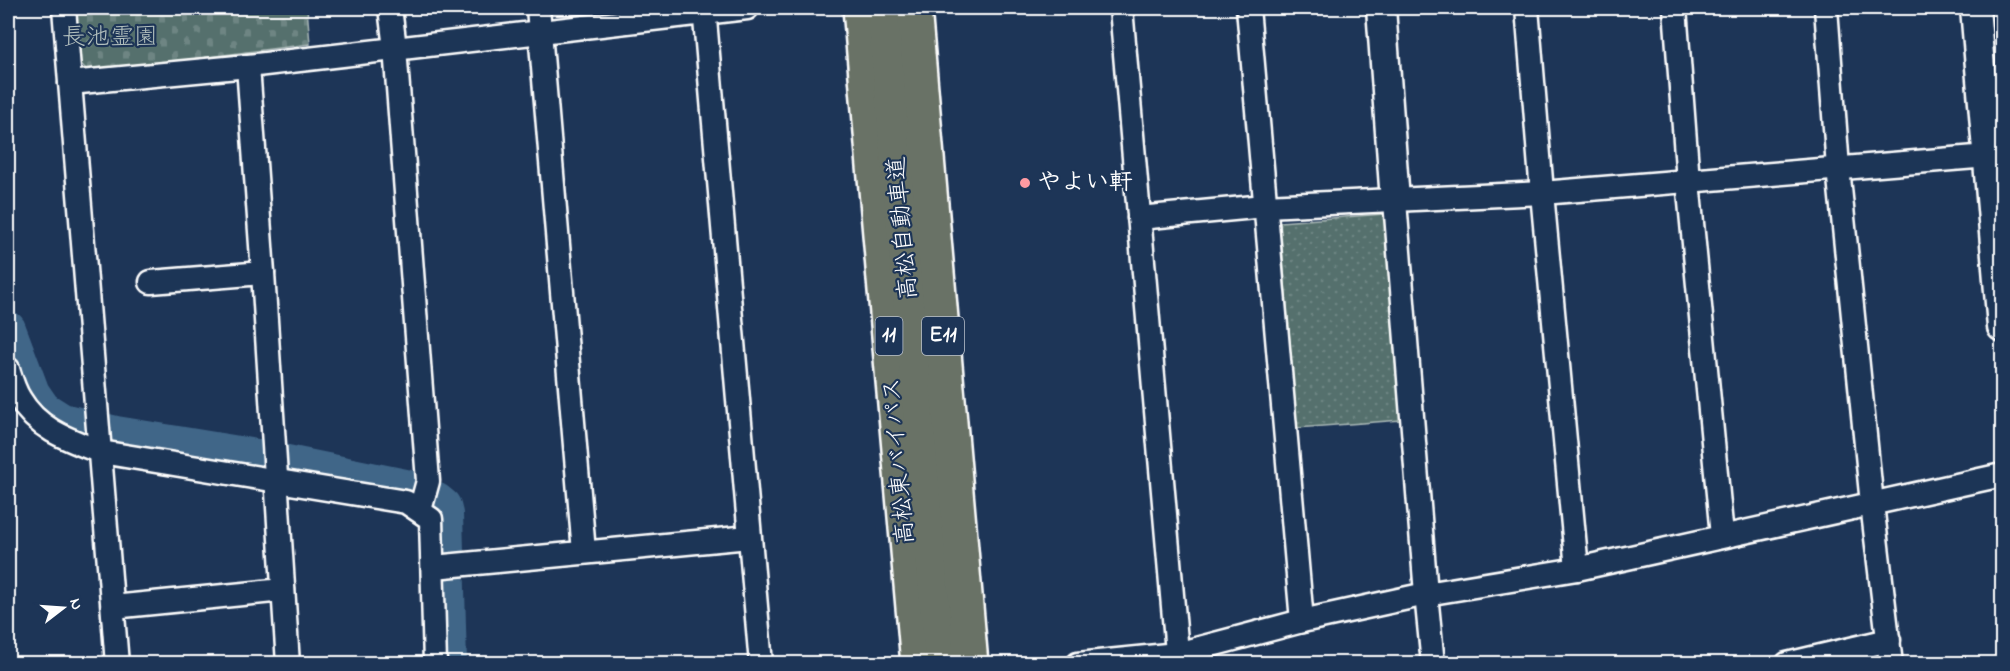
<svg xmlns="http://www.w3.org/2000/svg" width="2010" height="671" font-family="'Indie Flower','Klee One',sans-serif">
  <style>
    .cemetery { fill: url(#cemetery-stones); stroke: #aab8b6; stroke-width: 1.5 }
    .park { fill: url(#park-dots); stroke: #aab8b6; stroke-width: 1.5 }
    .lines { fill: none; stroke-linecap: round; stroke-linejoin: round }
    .river { stroke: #416688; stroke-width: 36 }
    .minor-casing { stroke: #fff; stroke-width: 27 }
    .tertiary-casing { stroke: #fff; stroke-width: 33 }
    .trunk-casing { stroke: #fff; stroke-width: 38 }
    .motorway-casing { stroke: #fff; stroke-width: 38 }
    .minor { stroke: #1d3557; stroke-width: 22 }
    .tertiary { stroke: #1d3557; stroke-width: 28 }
    .trunk { stroke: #697266; stroke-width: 33 }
    .motorway { stroke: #697266; stroke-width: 33 }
    .poi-dot { fill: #ff9aa2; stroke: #1d3557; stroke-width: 2 }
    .labels { text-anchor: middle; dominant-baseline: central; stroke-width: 4.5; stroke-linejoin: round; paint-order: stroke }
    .shield { fill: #1d3557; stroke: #bbc2cd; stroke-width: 1.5 }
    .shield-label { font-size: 22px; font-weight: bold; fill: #fff }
    .park-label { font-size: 24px; fill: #b2bfbd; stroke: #1d3557 }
    .poi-label { font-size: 24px; font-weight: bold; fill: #fff; stroke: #1d3557; text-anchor: start }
    .street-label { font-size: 24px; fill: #fff; stroke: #1d3557 }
  </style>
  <defs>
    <pattern id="cemetery-stones" width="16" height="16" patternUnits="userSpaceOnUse" patternTransform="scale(1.5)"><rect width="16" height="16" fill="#54706d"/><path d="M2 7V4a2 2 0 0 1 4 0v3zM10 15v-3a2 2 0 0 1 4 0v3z" fill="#6e8583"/></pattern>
    <pattern id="park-dots" width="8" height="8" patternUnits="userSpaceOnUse" patternTransform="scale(1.5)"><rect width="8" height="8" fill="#54706d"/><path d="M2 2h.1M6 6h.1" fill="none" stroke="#6e8583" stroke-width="1.8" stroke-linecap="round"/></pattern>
  </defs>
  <rect width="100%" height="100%" fill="#1d3557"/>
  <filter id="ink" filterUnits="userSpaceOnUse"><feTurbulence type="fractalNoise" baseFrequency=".0167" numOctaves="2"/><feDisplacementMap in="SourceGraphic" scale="12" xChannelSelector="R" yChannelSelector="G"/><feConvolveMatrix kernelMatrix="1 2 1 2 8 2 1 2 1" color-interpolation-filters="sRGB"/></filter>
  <g filter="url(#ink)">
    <polygon class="cemetery" points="76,8 307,8 310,44 89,72 79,62"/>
    <polygon class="park" points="1384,214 1401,420 1297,428 1280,222"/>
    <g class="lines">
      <polyline class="river" points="8,329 32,393 43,409 62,421 116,434 257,457 405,487 437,501 443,506 445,514 449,664"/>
      <defs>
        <g id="minor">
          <polyline points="64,8 117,664"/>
          <polyline points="390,8 395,48 428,481 420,510"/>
          <polyline points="538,8 584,552"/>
          <polyline points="704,8 761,664"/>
          <polyline points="1121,8 1178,664"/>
          <polyline points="1248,8 1302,621"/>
          <polyline points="1527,8 1542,193 1577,569"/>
          <polyline points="1675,8 1688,181 1722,536"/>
          <polyline points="1826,8 1838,168 1872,504 1891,664"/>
          <polyline points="248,66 263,273 288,664"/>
          <polyline points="70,83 248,66 747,8"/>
          <polyline points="1395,201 1426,594 1433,664"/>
          <polyline points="1139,218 1265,206 1542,193 1988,156"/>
          <polyline points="151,282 263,273"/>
          <path d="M8,369c3,10 6,21 12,30 18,31 50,41 81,53l305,50 25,17 4,145"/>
          <polyline points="434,567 749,537"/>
          <polyline points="113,607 283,590"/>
          <polyline points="1078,664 1177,654 1302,621 1426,594 1577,569 2002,475"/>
          <polyline points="1787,664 1889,640"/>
        </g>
        <g id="tertiary">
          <polyline points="1381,8 1395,201"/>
          <polyline points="1975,8 2002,327"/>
        </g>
        <polyline id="trunk" points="860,8 918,664"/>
        <g id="motorway">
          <polyline points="884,8 942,664"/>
          <polyline points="914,8 971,664"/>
        </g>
      </defs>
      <use href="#minor" class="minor-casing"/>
      <use href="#tertiary" class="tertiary-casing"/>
      <use href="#trunk" class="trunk-casing"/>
      <use href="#motorway" class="motorway-casing"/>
      <use href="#minor" class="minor"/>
      <use href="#tertiary" class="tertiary"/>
      <use href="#trunk" class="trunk"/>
      <use href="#motorway" class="motorway"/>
    </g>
  </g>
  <circle class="poi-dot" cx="1025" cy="183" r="6"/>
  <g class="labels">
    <g class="shield">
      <rect x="875.5" y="317" width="27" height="38" rx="4.5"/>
      <rect x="922" y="317" width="42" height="38" rx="4.5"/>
    </g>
    <g class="shield-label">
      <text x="889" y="336">11</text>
      <text x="943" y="336">E11</text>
    </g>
    <g class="park-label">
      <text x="110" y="38">長池霊園</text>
    </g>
    <g class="poi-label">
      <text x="1037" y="183">やよい軒</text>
    </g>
    <g class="street-label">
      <text transform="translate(904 228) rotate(-95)">高松自動車道</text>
      <text transform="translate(900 461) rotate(-95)">高松東バイパス</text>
    </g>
  </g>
  <rect width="2010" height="671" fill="none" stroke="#1d3557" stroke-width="30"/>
  <rect x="15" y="15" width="1980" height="641" fill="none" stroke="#fff" stroke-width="2" filter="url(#ink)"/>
  <g transform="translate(63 608) rotate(73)" stroke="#1d3557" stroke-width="4.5" paint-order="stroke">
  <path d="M0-4.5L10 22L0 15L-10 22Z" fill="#ffffff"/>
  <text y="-9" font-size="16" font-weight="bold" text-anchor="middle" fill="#ffffff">N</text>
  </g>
</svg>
